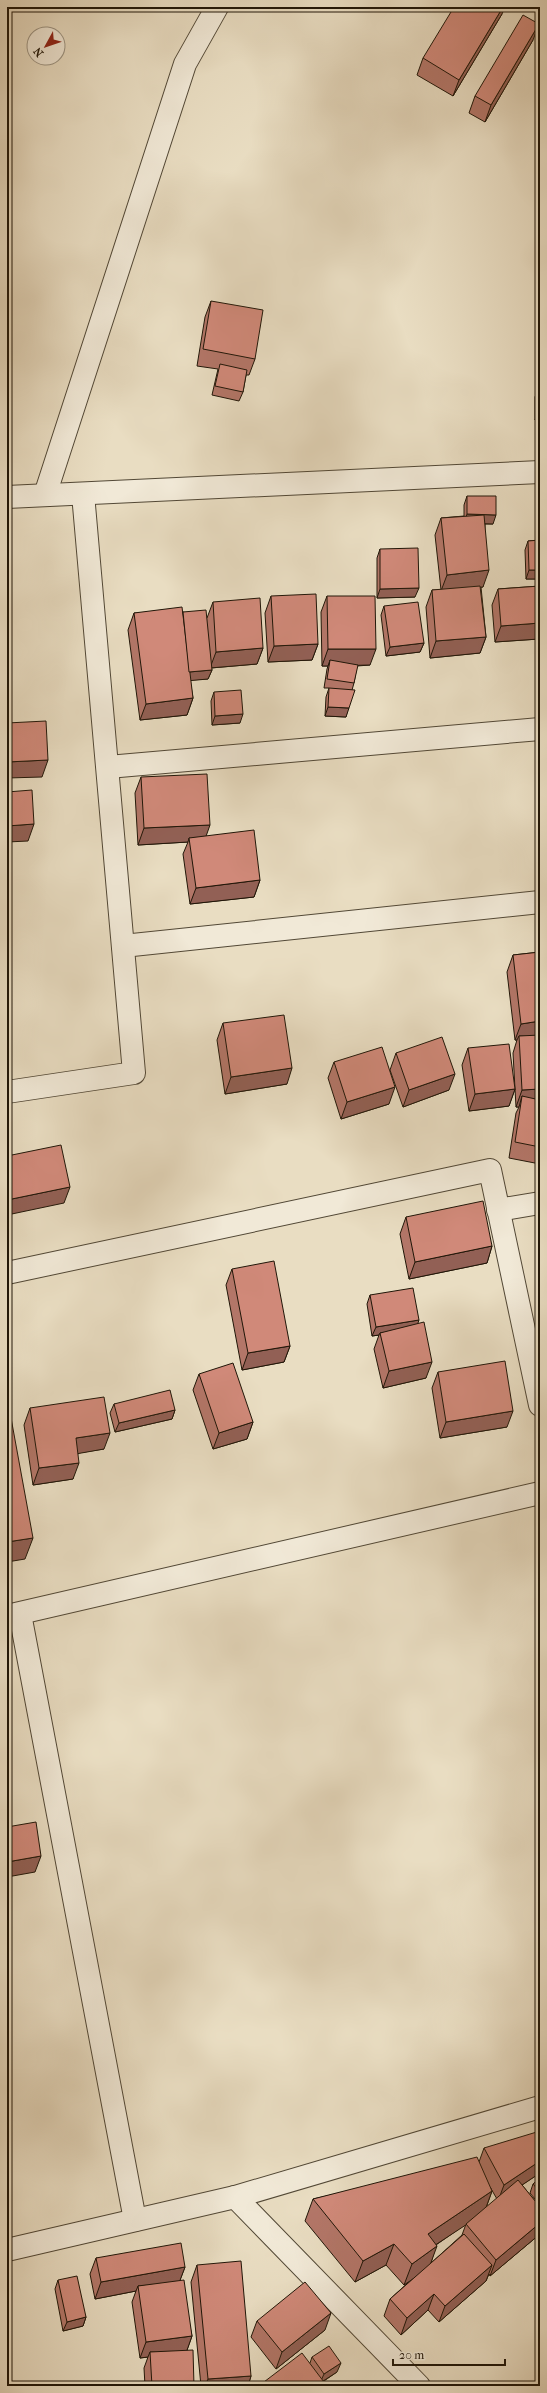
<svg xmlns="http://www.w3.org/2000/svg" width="547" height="2393" font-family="'IM FELL French Canon',serif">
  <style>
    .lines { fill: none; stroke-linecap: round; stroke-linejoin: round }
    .street-casing { stroke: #524836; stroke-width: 24 }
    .street { stroke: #f1e9d7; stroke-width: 22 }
    .wall { fill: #b37668; stroke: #201608; fill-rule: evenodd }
    .shaded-wall { fill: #926055; stroke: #201608 }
    .building { fill: #d08979; stroke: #201608 }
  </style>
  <rect width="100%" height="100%" fill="#e9ddc2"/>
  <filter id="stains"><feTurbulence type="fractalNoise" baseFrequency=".005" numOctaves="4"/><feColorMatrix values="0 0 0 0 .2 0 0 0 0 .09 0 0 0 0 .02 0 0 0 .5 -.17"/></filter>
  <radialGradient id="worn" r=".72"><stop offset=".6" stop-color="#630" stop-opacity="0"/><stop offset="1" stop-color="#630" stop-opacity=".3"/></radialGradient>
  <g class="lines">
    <defs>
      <g id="street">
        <polyline points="45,495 185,64 217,7"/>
        <polyline points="7,497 540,472"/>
        <polyline points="108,767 540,729"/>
        <polyline points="123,946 540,902"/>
        <polyline points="7,1092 134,1073 83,494"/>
        <polyline points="498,1210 540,1203"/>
        <polyline points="7,1273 490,1170 540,1405"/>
        <polyline points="20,1614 135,2220"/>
        <polyline points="7,1616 540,1493"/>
        <polyline points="235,2197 419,2386"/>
        <polyline points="7,2250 235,2197 540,2107"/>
      </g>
    </defs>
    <use href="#street" class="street-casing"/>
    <use href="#street" class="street"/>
  </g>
  <g class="wall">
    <polygon points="502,14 453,96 417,75 423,58"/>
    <polygon points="533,40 485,122 469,113 475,96"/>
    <polygon points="211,301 255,359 249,375 246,375 243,392 239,401 212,395 218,369 197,366 205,317"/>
    <polygon points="538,388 540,388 540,420 535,420 535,397"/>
    <polygon points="467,496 493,524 485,524 483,587 481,587 486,637 480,653 430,658 426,607 432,590 441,590 435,535 441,518 464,516 464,505"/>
    <polygon points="540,540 540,579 526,579 525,550 528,541"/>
    <polygon points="380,549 415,597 377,598 377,558"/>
    <polygon points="540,586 540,636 539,639 495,642 492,605 498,589"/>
    <polygon points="271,596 318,644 312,660 268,662 265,613"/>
    <polygon points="327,596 370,665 357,666 354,683 352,690 346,717 325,716 326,697 329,688 324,688 327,669 328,666 322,666 321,612"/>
    <polygon points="213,602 263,648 257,664 211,668 212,670 208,679 190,680 193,698 187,715 140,720 128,630 134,613 182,615 183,612 207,618"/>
    <polygon points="384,606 424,643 420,652 386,656 381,615"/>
    <polygon points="214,692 240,723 212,725 211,701"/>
    <polygon points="141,777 206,836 260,880 254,897 190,904 183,854 188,842 138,845 135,793"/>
    <polygon points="540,952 540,1164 509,1158 516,1113 519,1107 516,1107 513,1053 517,1040 515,1040 507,972 513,955"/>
    <polygon points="223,1023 287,1084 225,1094 217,1040"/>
    <polygon points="468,1048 515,1089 509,1106 469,1111 462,1065"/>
    <polygon points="396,1053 449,1090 403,1107 390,1070"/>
    <polygon points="334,1062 389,1104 341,1119 328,1078"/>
    <polygon points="406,1217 492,1246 487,1263 409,1279 400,1234"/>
    <polygon points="232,1269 290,1346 284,1362 242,1370 226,1285"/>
    <polygon points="370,1295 417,1324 426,1378 383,1388 374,1349 379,1335 372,1336 367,1304"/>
    <polygon points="438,1372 507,1427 440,1438 432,1388"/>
    <polygon points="199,1374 253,1422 247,1439 213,1449 193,1390"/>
    <polygon points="114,1404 175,1410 172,1419 115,1432 110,1413"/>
    <polygon points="30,1408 104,1449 78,1453 73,1479 33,1485 24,1425"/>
    <path d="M484,2148l56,25 -18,12 18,22v27l-50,42 -1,-2 -3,7 -47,41 -11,-12 -27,25 -17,-19 6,-17 21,-19 -7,5 -18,-20 -31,17 -50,-61 8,-22 166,-37zM490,2187l7,12 -11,9 6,-17zM466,2224l-4,11 -31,28 5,-18z"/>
    <polygon points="540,2178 540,2205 530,2193 533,2184"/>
    <polygon points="96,2258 185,2267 180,2280 192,2336 187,2350 194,2386 145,2386 144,2368 148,2357 140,2358 132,2302 136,2291 95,2299 90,2274"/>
    <polygon points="197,2265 251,2376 248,2386 201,2386 191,2282"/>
    <polygon points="58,2280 86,2317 83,2326 63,2331 55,2289"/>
    <polygon points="257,2321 325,2330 276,2369 251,2337"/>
    <polygon points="312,2357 337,2372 324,2381 327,2386 260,2386 260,2385 310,2363"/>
  </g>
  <g class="shaded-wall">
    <polygon points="503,7 505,7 502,14 453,96 459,80"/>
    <polygon points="539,24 533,40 485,122 491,105"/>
    <polygon points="538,411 540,411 540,420 535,420"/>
    <polygon points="467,514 496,515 493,524 464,523"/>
    <polygon points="489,570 483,587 441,591 447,575"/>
    <polygon points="529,570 540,570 540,579 526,579"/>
    <polygon points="419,588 415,597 377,598 380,589"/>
    <polygon points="540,623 540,636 539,639 495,642 501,626"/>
    <polygon points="486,637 480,653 430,658 436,641"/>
    <polygon points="424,643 420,652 386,656 390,647"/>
    <polygon points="318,644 312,660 268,662 274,646"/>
    <polygon points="263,648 257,664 210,668 216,652"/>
    <polygon points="328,649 376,649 370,665 329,666 330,660 328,666 322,666"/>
    <polygon points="212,670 208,679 186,681 189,672"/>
    <polygon points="193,698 187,715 140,720 146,704"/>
    <polygon points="328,707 349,708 346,717 325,716"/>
    <polygon points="243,714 240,723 212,725 215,716"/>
    <polygon points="48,760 42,777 7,778 7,762"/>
    <polygon points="34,824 28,841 7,842 7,826"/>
    <polygon points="210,825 204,842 189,838 188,842 138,845 144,828"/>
    <polygon points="260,880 254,897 190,904 196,888"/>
    <polygon points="540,1021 540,1037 519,1036 517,1040 515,1040 521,1024"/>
    <polygon points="292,1068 287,1084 225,1094 231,1077"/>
    <polygon points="455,1074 449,1090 403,1107 409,1090"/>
    <polygon points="395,1087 389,1104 341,1119 347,1102"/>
    <polygon points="515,1089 509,1106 469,1111 475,1094"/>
    <polygon points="540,1089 540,1106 522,1096 519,1107 516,1107 522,1090"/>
    <polygon points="70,1187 64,1203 7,1215 7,1200"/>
    <polygon points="492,1246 487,1263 409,1279 415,1262"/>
    <polygon points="419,1320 416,1329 380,1333 379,1335 372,1336 376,1327"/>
    <polygon points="290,1346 284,1362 242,1370 248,1353"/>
    <polygon points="432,1362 426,1378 383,1388 389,1371"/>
    <polygon points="175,1410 172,1419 115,1432 119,1423"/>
    <polygon points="513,1411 507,1427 440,1438 446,1422"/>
    <polygon points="253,1422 247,1439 213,1449 219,1433"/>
    <polygon points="110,1433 104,1449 70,1455 76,1438"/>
    <polygon points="79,1463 73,1479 33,1485 39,1468"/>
    <polygon points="33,1538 25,1559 7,1562 7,1542"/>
    <polygon points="41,1856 35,1872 7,1877 7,1862"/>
    <polygon points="540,2161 540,2173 498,2201 504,2185"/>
    <polygon points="492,2191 484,2213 420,2255 428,2234"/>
    <polygon points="540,2223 540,2234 490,2276 496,2260"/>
    <polygon points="394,2244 386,2265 355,2282 363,2261"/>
    <polygon points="437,2246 429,2268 404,2285 412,2264"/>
    <polygon points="492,2265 486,2281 439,2322 445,2306"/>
    <polygon points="185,2267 179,2283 138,2286 136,2291 95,2299 101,2282"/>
    <polygon points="434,2294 428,2310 401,2335 407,2318"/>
    <polygon points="331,2313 325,2330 276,2369 282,2352"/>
    <polygon points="86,2317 83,2326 63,2331 67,2322"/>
    <polygon points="192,2336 186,2353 150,2352 148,2357 140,2358 146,2342"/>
    <polygon points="341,2363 337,2372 320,2383 324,2374"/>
    <polygon points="251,2376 248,2386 205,2386 208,2379"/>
  </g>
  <g class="building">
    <polygon points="454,7 503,7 459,80 423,58"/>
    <polygon points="523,15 539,24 491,105 475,96"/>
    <polygon points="211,301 263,310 255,359 203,349"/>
    <polygon points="220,364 247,370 243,392 215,386"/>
    <rect x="538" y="388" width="2" height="23"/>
    <polygon points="467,496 496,496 496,515 467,514"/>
    <polygon points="484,515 489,570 447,575 441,518"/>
    <polygon points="540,540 540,570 529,570 528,541"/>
    <polygon points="418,548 419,588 380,589 380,549"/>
    <polygon points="480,586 486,637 436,641 432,590"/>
    <polygon points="540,586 540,623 501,626 498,589"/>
    <polygon points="316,594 318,644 274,646 271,596"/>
    <polygon points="327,596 375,596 376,649 328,649"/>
    <polygon points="260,598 263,648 216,652 213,602"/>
    <polygon points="418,602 424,643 390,647 384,606"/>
    <polygon points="182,607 193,698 146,704 134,613"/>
    <polygon points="206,610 212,670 189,672 183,612"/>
    <polygon points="330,660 358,665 354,683 327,679"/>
    <polygon points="329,688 355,690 349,708 328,707"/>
    <polygon points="241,690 243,714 215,716 214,692"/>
    <polygon points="46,721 48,760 7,762 7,723"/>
    <polygon points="207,774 210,825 144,828 141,777"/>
    <polygon points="32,790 34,824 7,826 7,792"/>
    <polygon points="254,830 260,880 196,888 189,838"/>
    <polygon points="540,952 540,1021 521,1024 513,955"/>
    <polygon points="284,1015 292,1068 231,1077 223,1023"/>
    <polygon points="540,1035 540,1089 522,1090 519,1036"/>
    <polygon points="442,1037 455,1074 409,1090 396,1053"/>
    <polygon points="509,1044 515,1089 475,1094 468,1048"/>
    <polygon points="382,1047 395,1087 347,1102 334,1062"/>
    <polygon points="522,1096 540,1100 540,1147 515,1142"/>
    <polygon points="61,1145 70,1187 7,1200 7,1156"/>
    <polygon points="483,1201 492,1246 415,1262 406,1217"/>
    <polygon points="274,1261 290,1346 248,1353 232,1269"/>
    <polygon points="413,1288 419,1320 376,1327 370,1295"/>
    <polygon points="424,1322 432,1362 389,1371 380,1333"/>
    <polygon points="505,1361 513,1411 446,1422 438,1372"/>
    <polygon points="233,1363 253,1422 219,1433 199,1374"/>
    <polygon points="170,1390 175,1410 119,1423 114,1404"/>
    <polygon points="104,1397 110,1433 76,1438 79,1463 39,1468 30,1408"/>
    <polygon points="9,1407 33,1538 7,1542 7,1408"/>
    <polygon points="36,1822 41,1856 7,1862 7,1827"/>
    <polygon points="540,2131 540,2161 504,2185 484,2148"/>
    <polygon points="477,2157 492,2191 428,2234 437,2246 412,2264 394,2244 363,2261 313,2199"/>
    <polygon points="540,2178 540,2192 533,2184"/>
    <polygon points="518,2180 540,2207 540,2223 496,2260 466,2224"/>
    <polygon points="464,2234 492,2265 445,2306 434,2294 407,2318 390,2299"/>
    <polygon points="181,2243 185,2267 101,2282 96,2258"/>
    <polygon points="241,2261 251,2376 208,2379 197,2265"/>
    <polygon points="77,2276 86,2317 67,2322 58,2280"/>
    <polygon points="184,2280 192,2336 146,2342 138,2286"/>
    <polygon points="305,2282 331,2313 282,2352 257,2321"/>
    <polygon points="329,2346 341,2363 324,2374 312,2357"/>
    <polygon points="193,2350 194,2386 152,2386 150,2352"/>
    <polygon points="302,2353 327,2386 261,2386 260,2385"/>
  </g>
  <rect width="547" height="2393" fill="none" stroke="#e9ddc2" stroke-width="24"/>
  <rect x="8" y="8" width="531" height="2377" fill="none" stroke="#201608" stroke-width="2"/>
  <rect x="12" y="12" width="523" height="2369" fill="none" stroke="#201608"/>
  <g transform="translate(46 46) rotate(230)"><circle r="19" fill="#f1e9d7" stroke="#9d9584"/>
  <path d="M0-3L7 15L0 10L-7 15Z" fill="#8f2418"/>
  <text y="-6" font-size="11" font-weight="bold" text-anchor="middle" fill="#201608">N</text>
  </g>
  <path d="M393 2359v6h112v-6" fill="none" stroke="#201608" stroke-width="2"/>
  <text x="399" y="2359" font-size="12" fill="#201608" stroke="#f1e9d7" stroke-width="3" paint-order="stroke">20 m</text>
  <rect width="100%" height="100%" filter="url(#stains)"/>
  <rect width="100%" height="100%" fill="url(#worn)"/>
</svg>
